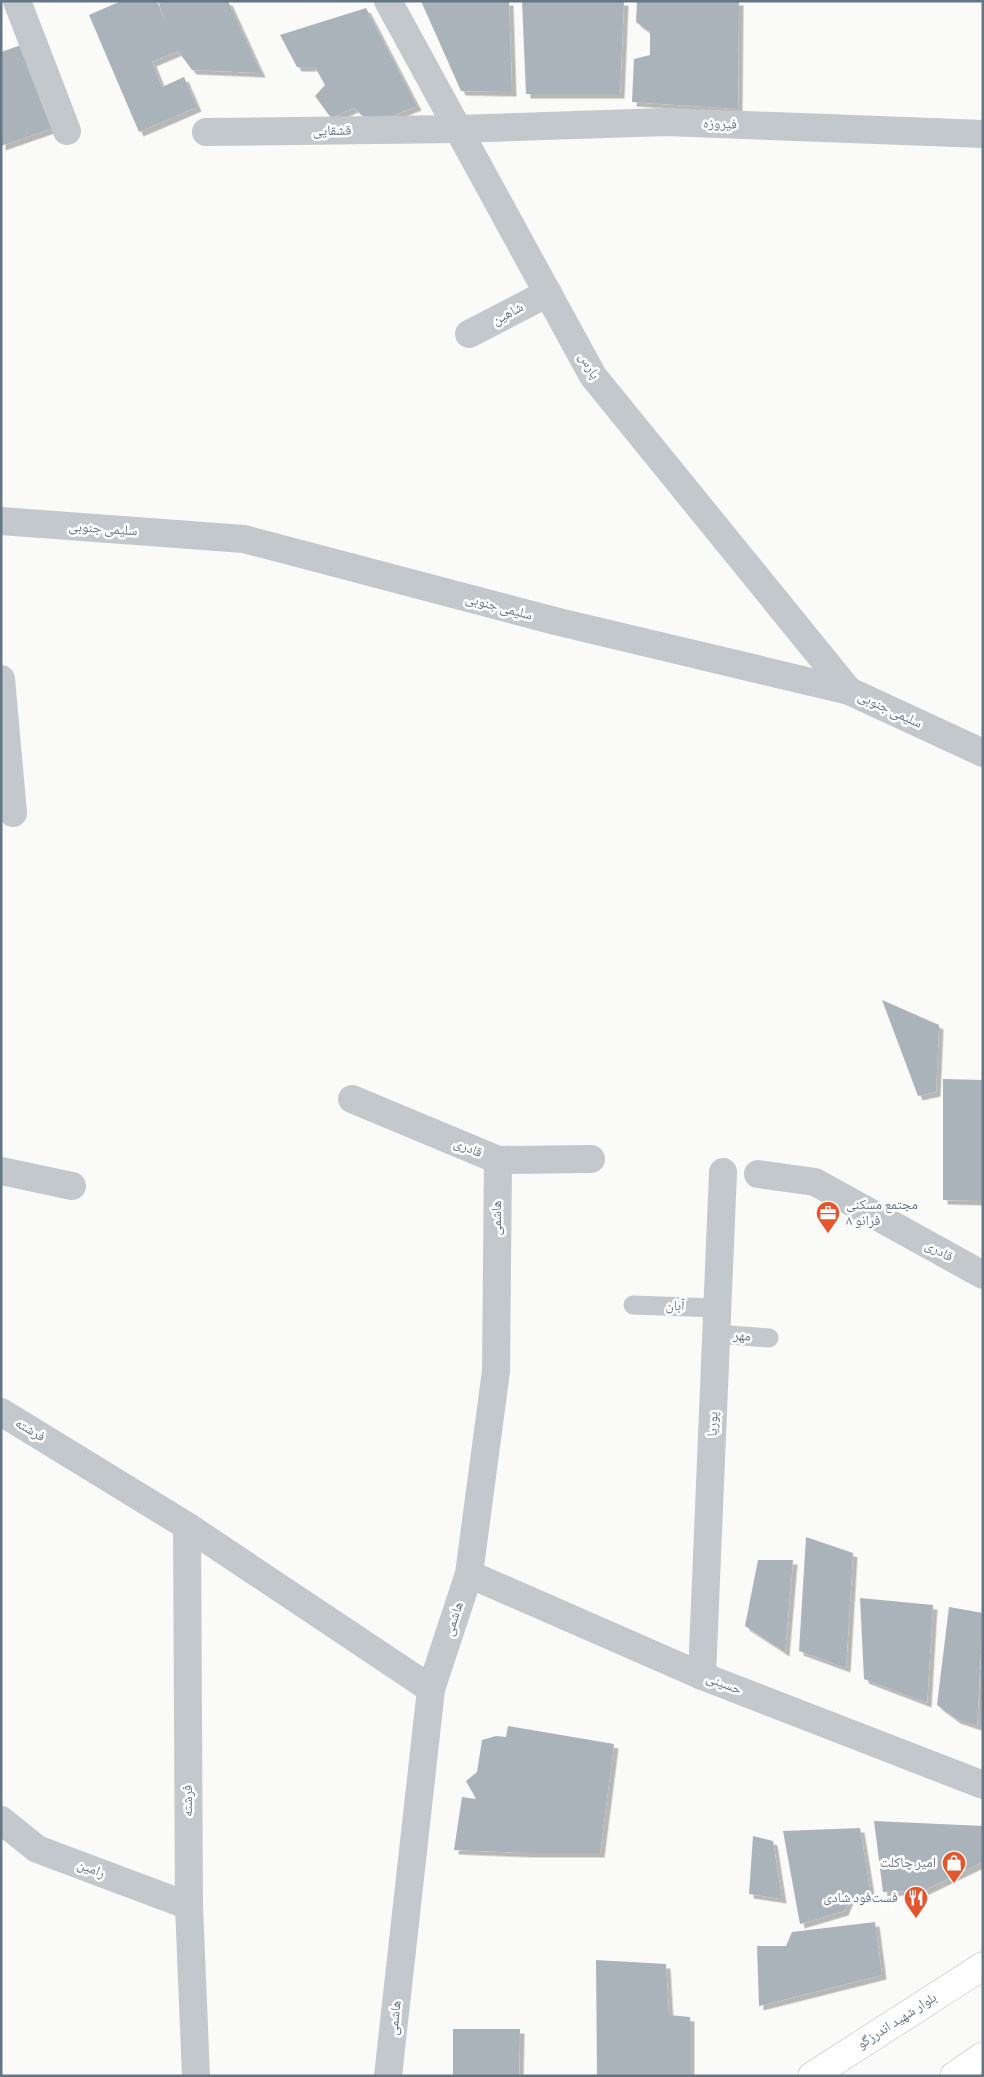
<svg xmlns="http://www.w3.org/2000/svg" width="984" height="2077" font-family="'Source Sans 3','Noto Naskh Arabic',sans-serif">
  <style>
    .building { fill: #aab3b9; filter: url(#shadow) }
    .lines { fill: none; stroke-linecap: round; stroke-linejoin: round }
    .primary-casing { stroke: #b5babe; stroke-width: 29 }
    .service { stroke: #c3c8cc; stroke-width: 19 }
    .minor { stroke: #c3c8cc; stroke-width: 28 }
    .primary { stroke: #fff; stroke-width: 28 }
    .labels { text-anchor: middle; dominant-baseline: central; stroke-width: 5; stroke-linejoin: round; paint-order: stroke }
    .street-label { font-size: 14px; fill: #657683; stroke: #fff }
    .poi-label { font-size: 14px; fill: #657683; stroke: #fff; text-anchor: end }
  </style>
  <defs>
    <filter id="shadow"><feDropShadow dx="4.5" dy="4.5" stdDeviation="0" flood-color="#0004"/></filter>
  </defs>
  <rect width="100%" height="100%" fill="#fafaf8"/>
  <g class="building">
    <polygon points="121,1 157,1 167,25 158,1 228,1 261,73 192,70 178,51 152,62 162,87 184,77 197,107 139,132 89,15"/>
    <polygon points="421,1 509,1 512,92 461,91"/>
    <polygon points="522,1 624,1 620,94 526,94"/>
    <polygon points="637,1 739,1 738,109 632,102 634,59 650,55 650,32 636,22"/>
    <polygon points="366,8 417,106 384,119 366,119 354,108 331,118 315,96 325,85 315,67 297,67 280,35"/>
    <polygon points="24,44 53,128 1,146 1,52"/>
    <polygon points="882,1000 939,1025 936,1092 918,1096"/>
    <polygon points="943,1079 983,1080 983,1201 943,1200"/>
    <polygon points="806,1537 853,1553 846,1668 799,1651"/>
    <polygon points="758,1560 793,1560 785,1652 745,1626"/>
    <polygon points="860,1598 933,1605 927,1703 864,1679"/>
    <polygon points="949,1607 983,1613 977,1726 956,1719 937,1705"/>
    <polygon points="508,1726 614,1744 600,1853 530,1853 454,1850 462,1797 476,1799 466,1781 477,1772 482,1740 496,1736 506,1737"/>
    <polygon points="874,1821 983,1826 983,1862 925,1890 883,1892"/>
    <polygon points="860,1828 871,1896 849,1899 844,1911 800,1924 783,1831"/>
    <polygon points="753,1836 773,1841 782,1899 749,1894"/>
    <polygon points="875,1922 882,1975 759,2006 757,1946 786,1946 792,1932"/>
    <polygon points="596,1960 666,1964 669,2015 690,2017 690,2076 597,2076"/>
    <polygon points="453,2029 520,2029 519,2076 453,2076"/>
  </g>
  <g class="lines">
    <defs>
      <g id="primary">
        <polyline points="812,2076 983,1966"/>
        <polyline points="954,2076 983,2056"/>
      </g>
    </defs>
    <use href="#primary" class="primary-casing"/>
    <g class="service">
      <polyline points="633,1305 717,1308"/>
      <polyline points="716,1334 769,1338"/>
    </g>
    <g class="minor">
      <polyline points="17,1 67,131"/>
      <polyline points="388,1 593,376 849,691"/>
      <polyline points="206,132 458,129 666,122 983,134"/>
      <polyline points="469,334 548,293"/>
      <polyline points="1,521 244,539 555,621 849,691 983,753"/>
      <polyline points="1,679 13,813"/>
      <polyline points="352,1099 498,1160 591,1159"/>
      <polyline points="1,1171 72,1186"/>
      <polyline points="758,1174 815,1182 983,1275"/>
      <polyline points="1,1412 187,1526 431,1689"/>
      <polyline points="187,1526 189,1906 196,2076"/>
      <polyline points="469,1574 702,1676 983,1785"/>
      <polyline points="702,1676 723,1172"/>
      <polyline points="1,1820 37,1849 189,1906"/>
      <polyline points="388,2076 431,1689 469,1574 496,1371 498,1160"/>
    </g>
    <use href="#primary" class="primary"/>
  </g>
  <defs>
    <symbol id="office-pin" viewBox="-11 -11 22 30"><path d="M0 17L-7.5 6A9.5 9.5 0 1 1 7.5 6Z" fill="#e4572e" stroke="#fff"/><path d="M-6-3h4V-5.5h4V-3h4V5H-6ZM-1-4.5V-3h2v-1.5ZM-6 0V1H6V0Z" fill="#fff"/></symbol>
    <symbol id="shop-pin" viewBox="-11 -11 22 30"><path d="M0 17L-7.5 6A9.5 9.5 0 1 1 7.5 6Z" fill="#e4572e" stroke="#fff"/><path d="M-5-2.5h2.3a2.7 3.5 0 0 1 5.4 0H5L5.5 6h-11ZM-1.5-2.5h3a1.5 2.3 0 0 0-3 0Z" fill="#fff"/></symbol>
    <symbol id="restaurant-pin" viewBox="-11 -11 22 30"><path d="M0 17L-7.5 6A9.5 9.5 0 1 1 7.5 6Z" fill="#e4572e" stroke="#fff"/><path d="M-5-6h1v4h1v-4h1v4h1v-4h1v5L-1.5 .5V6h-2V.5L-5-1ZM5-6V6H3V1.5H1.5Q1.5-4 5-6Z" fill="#fff"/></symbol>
  </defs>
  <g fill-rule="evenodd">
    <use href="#office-pin" x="814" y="1199" width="28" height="38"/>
    <use href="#shop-pin" x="940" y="1849" width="28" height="38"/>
    <use href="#restaurant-pin" x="902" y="1884" width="28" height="38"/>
  </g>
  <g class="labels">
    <g class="street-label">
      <text transform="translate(720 124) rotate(2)">فیروزه</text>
      <text transform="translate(332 131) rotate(-1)">قشقایی</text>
      <text transform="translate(508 314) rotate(-28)">شاهین</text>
      <text transform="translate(589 366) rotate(59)">پارس</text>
      <text transform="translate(103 529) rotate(4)">سلیمی جنوبی</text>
      <text transform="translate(499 607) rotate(15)">سلیمی جنوبی</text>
      <text transform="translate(890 710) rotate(25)">سلیمی جنوبی</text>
      <text transform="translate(468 1148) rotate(23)">قادری</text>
      <text transform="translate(497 1218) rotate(-90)">هاشمی</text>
      <text transform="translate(939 1251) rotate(29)">قادری</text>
      <text transform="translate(675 1306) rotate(2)">آبان</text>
      <text transform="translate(742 1336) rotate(5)">مهر</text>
      <text transform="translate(713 1424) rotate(-88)">پوریا</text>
      <text transform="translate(30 1430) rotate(31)">فرشته</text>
      <text transform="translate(454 1619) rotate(-72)">هاشمی</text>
      <text transform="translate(724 1684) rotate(21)">حسینی</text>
      <text transform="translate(188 1801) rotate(-90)">فرشته</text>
      <text transform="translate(91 1869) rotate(21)">رامین</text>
      <text transform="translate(395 2018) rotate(-84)">هاشمی</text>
      <text transform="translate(897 2021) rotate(-33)">بلوار شهید اندرزگو</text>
    </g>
    <g class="poi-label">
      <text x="846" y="1205" text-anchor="start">مجتمع مسکنی<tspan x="846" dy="16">فرانو ۸</tspan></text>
      <text x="936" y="1863">امیر چاکلت</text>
      <text x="898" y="1898">فست‌فود شادی</text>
    </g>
  </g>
  <rect width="984" height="2077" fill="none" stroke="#657683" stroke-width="5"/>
</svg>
